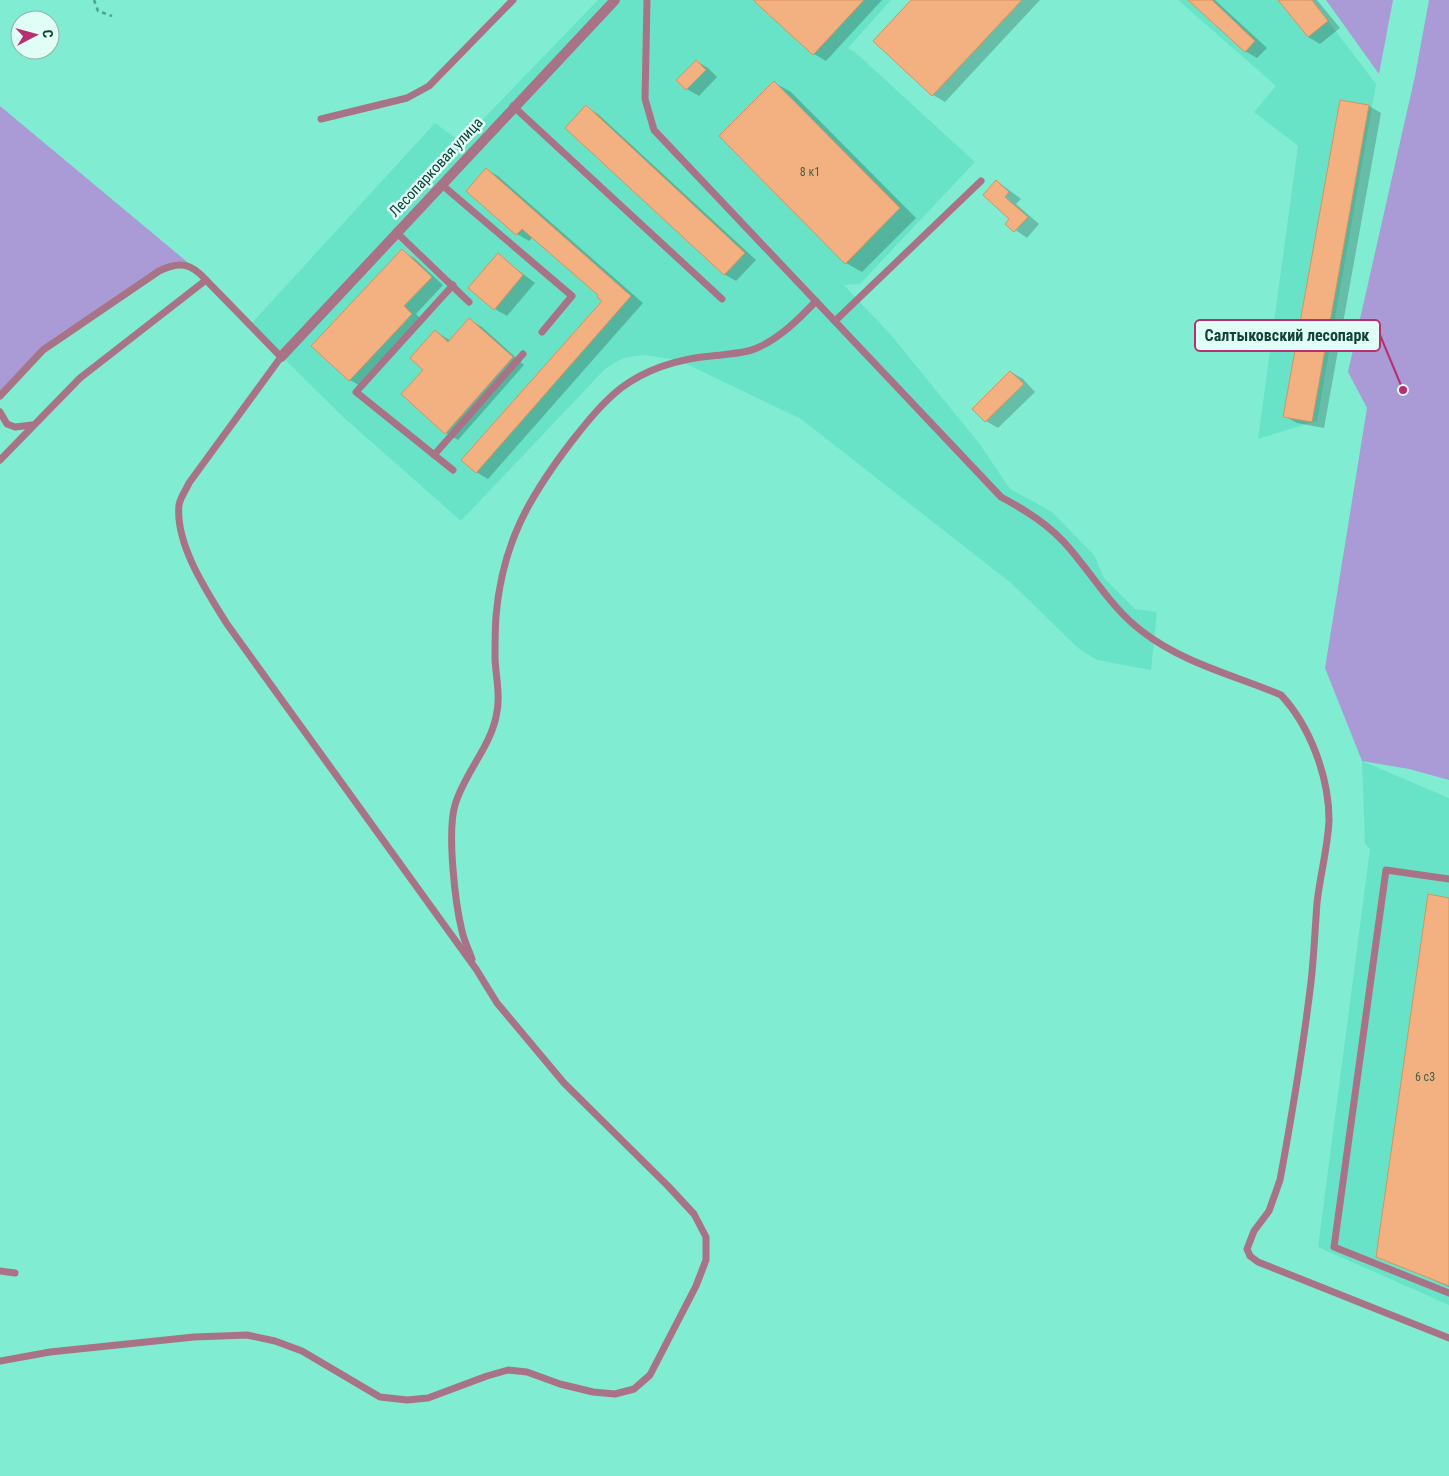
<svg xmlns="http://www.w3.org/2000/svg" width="1449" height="1476" font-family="'Roboto Condensed',sans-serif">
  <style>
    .built { fill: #69e3c7 }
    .green { fill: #aa9ad5 }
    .shadow { fill: #0003 }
    .building { fill: #f3b182; stroke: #d7925f }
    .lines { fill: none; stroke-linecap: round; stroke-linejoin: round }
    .path { stroke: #4fa18e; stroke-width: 2.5; stroke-dasharray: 4 4; stroke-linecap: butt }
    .lane { stroke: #a87386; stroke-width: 7 }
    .street { stroke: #a87386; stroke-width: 10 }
    .labels { text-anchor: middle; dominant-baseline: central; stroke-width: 5; stroke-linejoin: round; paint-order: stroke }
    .number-label { font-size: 12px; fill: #4a5e4a }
    .street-label { font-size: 15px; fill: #124238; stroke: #e1fef6 }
    .leader { fill: none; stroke: #b72f70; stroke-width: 2 }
    .callout-dot { fill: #b72f70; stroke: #e1fef6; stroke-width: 2 }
    .callout { fill: #e1fef6; stroke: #b72f70; stroke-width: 2 }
    .callout-label { font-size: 16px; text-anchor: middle; font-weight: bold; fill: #124238 }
  </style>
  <rect width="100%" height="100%" fill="#80edd3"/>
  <g class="built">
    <polygon points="598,0 891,0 848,48 856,53 975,162 860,284 844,285 891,335 979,443 1010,489 1051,511 1094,555 1104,578 1135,609 1157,612 1151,670 1097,660 1078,648 1011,583 801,419 678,360 643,355 623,358 605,369 461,521 342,416 250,325 435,123 461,142"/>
    <polygon points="1178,0 1312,0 1376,84 1317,421 1258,439 1298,146 1254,112 1276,86"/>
    <polygon points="1362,761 1449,798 1449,1305 1318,1247 1370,849 1365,844"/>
  </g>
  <g class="green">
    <polygon points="1326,0 1393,0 1379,74"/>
    <polygon points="1429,0 1449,0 1449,780 1409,769 1362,761 1325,668 1367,408 1348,372 1415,76"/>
    <polygon points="0,106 198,271 189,265 168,266 43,350 0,396"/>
  </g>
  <g class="shadow">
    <polygon points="755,0 882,0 826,61 814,54"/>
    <polygon points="913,0 1040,0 945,102 933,95 875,41"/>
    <polygon points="1190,0 1215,0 1267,48 1257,58 1245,51"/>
    <polygon points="1280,0 1317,0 1340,28 1320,44 1308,37"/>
    <polygon points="696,61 708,68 717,77 699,96 687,89"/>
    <polygon points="775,83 791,92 916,218 862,272 846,263"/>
    <polygon points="1369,106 1381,113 1324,428 1297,423 1284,416"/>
    <polygon points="586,107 598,114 756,260 736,281 724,274"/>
    <polygon points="486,169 498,176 643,303 488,479 476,472 603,301 600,295 533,237 529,241 517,234 468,191"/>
    <polygon points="997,181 1021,199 1016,204 1039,224 1027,238 1007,224 1011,219"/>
    <polygon points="402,251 414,258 443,285 416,314 423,321 362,387 350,380"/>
    <polygon points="498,255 535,283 507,316 495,309"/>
    <polygon points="470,320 482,327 524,365 458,440 446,433 403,394 425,370 435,331 451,341"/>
    <polygon points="1011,372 1023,379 1035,392 998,428 986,421 974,409"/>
    <polygon points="1449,899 1449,1287 1378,1256"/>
  </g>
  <g class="building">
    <polygon points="753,0 864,0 813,55"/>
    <polygon points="911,0 1022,0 932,96 873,41"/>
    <polygon points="1188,0 1212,0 1255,41 1245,52"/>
    <polygon points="1278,0 1312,0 1328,21 1308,37"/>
    <polygon points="696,60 706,70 686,90 676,80"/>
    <polygon points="774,81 900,208 845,264 719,136"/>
    <polygon points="1340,100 1369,105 1312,422 1283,417"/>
    <polygon points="586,105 745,253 724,275 565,128"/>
    <polygon points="486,168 631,296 476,473 461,460 602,301 597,297 598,295 522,229 516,235 466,191"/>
    <polygon points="996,180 1009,192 1005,197 1028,217 1014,232 1005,224 1009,219 983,195"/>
    <polygon points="402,249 432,277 404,306 412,314 349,381 311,346"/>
    <polygon points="498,253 523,275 494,310 468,288"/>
    <polygon points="469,318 513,357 445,434 401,394 423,370 410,358 435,330 448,342"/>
    <polygon points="1010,371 1024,384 985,422 972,409"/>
    <polygon points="1428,894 1449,898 1449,1286 1376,1257"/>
  </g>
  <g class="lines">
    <polyline class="path" points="94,0 98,11 112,16"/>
    <g class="lane">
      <path d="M647,0l-2,99 9,31 347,367c26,14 50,29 69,52 24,28 43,61 73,83 40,31 93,44 138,63 29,31 48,82 48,125 -1,27 -9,55 -12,83 -2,26 -3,53 -6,79 -8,66 -19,133 -31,198l-11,31 -15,20 -7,18 3,7 8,6 191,76"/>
      <polyline points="513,106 722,299"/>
      <polyline points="321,119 407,98 429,86 513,0"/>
      <polyline points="441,184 572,296 542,332"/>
      <polyline points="396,232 469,302"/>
      <polyline points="453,285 356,392 453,470"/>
      <polyline points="835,321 981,181"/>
      <path d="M0,396l43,-46 116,-79c21,-10 32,-8 47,9"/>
      <polyline points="0,412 7,424 15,427 32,425"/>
      <polyline points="434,455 523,354"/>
      <path d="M0,460l80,-82 126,-98 75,77 -92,126c-3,7 -9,15 -10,22 -4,39 28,87 48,119l249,345 21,34 67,80 104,103 26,28 12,23v23l-10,26 -46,89 -16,14 -19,5 -22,-2 -33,-8 -33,-12 -19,-2 -21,6 -59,22 -21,2 -27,-3 -78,-46 -27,-10 -28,-6 -53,2 -144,15 -50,9"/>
      <polyline points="1449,879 1386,870 1334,1247 1449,1293"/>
      <path d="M472,959c-3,-9 -8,-18 -10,-28 -7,-28 -15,-99 -7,-126 9,-31 34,-56 41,-88 5,-20 0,-38 -1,-59 0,-13 0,-28 1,-42 6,-72 33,-119 76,-175 15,-19 30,-38 49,-53 27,-20 57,-29 90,-32 14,-2 33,-2 46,-8 23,-10 42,-29 59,-47"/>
      <polyline points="0,1271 15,1273"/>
    </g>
    <polyline class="street" points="281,357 615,0"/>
  </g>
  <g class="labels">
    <g class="number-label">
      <text x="810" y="172">8 к1</text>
      <text x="1425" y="1077">6 с3</text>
    </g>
    <g class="street-label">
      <text transform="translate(436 167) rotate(-47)">Лесопарковая улица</text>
    </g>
  </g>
  <path class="leader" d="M1403 390L1380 335"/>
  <circle class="callout-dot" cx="1403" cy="390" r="5"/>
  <rect class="callout" x="1195" y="320" width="185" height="31" rx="5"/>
  <g class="callout-label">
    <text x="1287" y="341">Салтыковский лесопарк</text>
  </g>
  <g transform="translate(35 35) rotate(84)"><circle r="24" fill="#e1fef6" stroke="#8eb3aa"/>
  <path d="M0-4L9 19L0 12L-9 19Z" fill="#b72f70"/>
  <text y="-8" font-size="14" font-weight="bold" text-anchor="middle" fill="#124238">С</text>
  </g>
</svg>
